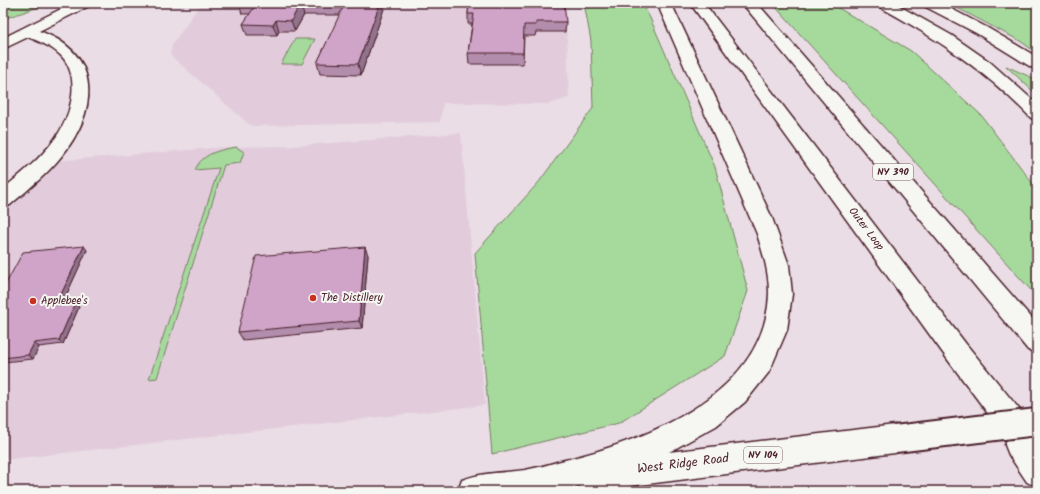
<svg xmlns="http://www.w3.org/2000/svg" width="1040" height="494" font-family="Kalam,sans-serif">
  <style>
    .built { fill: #e2ccdc }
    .green { fill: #a5da9c; stroke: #787c64 }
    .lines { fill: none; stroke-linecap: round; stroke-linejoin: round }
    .minor-casing { stroke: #4a1f2b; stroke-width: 3 }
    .highway-casing { stroke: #4a1f2b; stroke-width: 3 }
    .minor { fill: #f6f6f2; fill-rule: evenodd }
    .highway { fill: #f6f6f2; fill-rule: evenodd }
    .highway-bridge-casing { stroke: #4a1f2b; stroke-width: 30; stroke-linecap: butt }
    .highway-bridge { stroke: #f6f6f2; stroke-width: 26 }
    .wall { fill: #b28dac; stroke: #4a1f2b }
    .shaded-wall { fill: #91738c; stroke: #4a1f2b }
    .building { fill: #cfa4c8; stroke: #4a1f2b }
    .poi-dot { fill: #c8321e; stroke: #f6f6f2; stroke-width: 1.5 }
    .labels { text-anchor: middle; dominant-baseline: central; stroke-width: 4; stroke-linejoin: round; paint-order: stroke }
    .shield { fill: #f6f6f2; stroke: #7e6067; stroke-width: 1 }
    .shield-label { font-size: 10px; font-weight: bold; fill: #4a1f2b }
    .street-label { font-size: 11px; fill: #4a1f2b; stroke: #f6f6f2 }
    .poi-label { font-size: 11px; fill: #4a1f2b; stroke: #f6f6f2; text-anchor: start }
    .near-street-label { font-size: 13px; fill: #4a1f2b; stroke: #f6f6f2 }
  </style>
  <rect width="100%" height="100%" fill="#eadde5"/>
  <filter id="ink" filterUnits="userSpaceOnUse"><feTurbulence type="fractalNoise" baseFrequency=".025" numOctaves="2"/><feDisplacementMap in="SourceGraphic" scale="8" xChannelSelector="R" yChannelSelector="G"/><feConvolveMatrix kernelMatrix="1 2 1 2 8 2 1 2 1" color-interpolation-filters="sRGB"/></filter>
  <g filter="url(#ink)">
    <g class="built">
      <polygon points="201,3 566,3 569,98 549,104 443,103 440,122 251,126 170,55 172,45"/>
      <polygon points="461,133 485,405 3,460 3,188 31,163 225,147 291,146"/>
    </g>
    <g class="green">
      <polygon points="3,3 51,3 3,19"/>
      <polygon points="584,3 642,3 650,18 715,167 748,291 725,356 619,423 492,454 475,253 539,182 593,108 591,41"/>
      <polygon points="772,3 830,3 911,51 981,115 1037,189 1037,297"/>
      <polygon points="948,3 1022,3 1037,7 1037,53 1020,41"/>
      <polygon points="295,39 315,39 302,64 281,64"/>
      <polygon points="1006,66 1037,80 1037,95"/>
      <path d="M236,147l8,5 -4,11 -16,2 -67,213 -8,1 70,-211 -24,2c7,-17 25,-20 41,-23z"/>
    </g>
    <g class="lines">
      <defs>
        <path id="minor" d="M73,3h18l-2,3 -50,25c59,20 61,73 28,118 -16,22 -37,39 -57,56l-7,2v-18c18,-15 37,-30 51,-49 16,-21 27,-58 10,-81 -9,-11 -23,-17 -36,-22l-25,12v-11z"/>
        <g id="highway">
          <path d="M657,3h14l101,215 17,47 3,29 -5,36 -18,42 -24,30 -29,24 -47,26 226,-27 10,4 4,10 -4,10 -10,4 -264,33 -11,5h-42l2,-5 -19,5h-103l4,-11c20,-8 42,-7 63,-10 11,-2 22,-5 32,-8 85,-20 209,-65 212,-169 0,-21 -6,-40 -12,-59z"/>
          <polygon points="690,3 704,3 966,344 1037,431 1037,487 1027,482 1009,455 1005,445 1007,439 948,360"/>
          <polygon points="742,3 757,3 1037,324 1037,353 1028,350"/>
          <path d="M876,3h18l57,32 39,27 47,42v15l-6,-1c-45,-47 -96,-81 -153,-112z"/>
          <polygon points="922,3 940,3 986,27 1037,57 1037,69 1031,67 976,33 924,6"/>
        </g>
      </defs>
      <use href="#minor" class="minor-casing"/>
      <use href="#highway" class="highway-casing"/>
      <use href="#minor" class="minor"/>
      <use href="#highway" class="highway"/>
      <defs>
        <polyline id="highway-bridge" points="895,439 1037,422"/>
      </defs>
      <use href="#highway-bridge" class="highway-bridge-casing"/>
      <use href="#highway-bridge" class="highway-bridge"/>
    </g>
    <g class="wall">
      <polygon points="239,3 386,3 361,75 320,74 317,63 340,15 304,15 295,31 279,31 277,35 247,35 243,24 250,14 242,14"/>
      <polygon points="469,3 566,22 565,32 536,32 535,36 524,36 523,64 469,64 468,53 472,24 468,24 468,14"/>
      <polygon points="87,250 62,304 79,307 63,344 39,347 33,359 3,362 3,289"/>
      <polygon points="368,255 362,328 243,340 238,332"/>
    </g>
    <g class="shaded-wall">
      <polygon points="380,3 386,3 361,75 358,64"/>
      <polygon points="300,4 304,15 295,31 291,21"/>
      <polygon points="276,20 279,31 277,35 273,25"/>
      <polygon points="84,246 87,250 60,309 56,305"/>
      <polygon points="365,247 368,255 362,328 359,321"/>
      <polygon points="75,303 79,307 63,344 59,340"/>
      <polygon points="34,343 39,347 33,359 28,355"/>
    </g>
    <g class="building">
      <polygon points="238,3 380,3 358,64 317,63 344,5 300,4 291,21 276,20 273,25 243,24 257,3"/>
      <polygon points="469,3 564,3 566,22 536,22 536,25 524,25 523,53 468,53 474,14 468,14"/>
      <polygon points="84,246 56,305 75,303 59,340 34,343 28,355 3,358 3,289 23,252"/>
      <polygon points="365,247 359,321 238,332 256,256"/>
    </g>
  </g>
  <g class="poi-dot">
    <circle cx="313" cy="298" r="4"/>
    <circle cx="33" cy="301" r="4"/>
  </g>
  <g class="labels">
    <g class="shield">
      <rect x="873" y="164" width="40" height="16" rx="3"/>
      <rect x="744" y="447" width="38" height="16" rx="3"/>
    </g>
    <g class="shield-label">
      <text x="893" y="172">NY 390</text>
      <text x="763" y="455">NY 104</text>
    </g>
    <g class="street-label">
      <text transform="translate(866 229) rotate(53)">Outer Loop</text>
    </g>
    <g class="poi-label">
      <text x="321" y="298">The Distillery</text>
      <text x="41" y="301">Applebee's</text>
    </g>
    <g class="near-street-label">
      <text transform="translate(683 464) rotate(-7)">West Ridge Road</text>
    </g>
  </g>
  <rect width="1040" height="494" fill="none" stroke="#f6f6f2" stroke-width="16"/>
  <rect x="8" y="8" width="1024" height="478" fill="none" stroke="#4a1f2b" stroke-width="1.5" filter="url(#ink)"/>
</svg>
